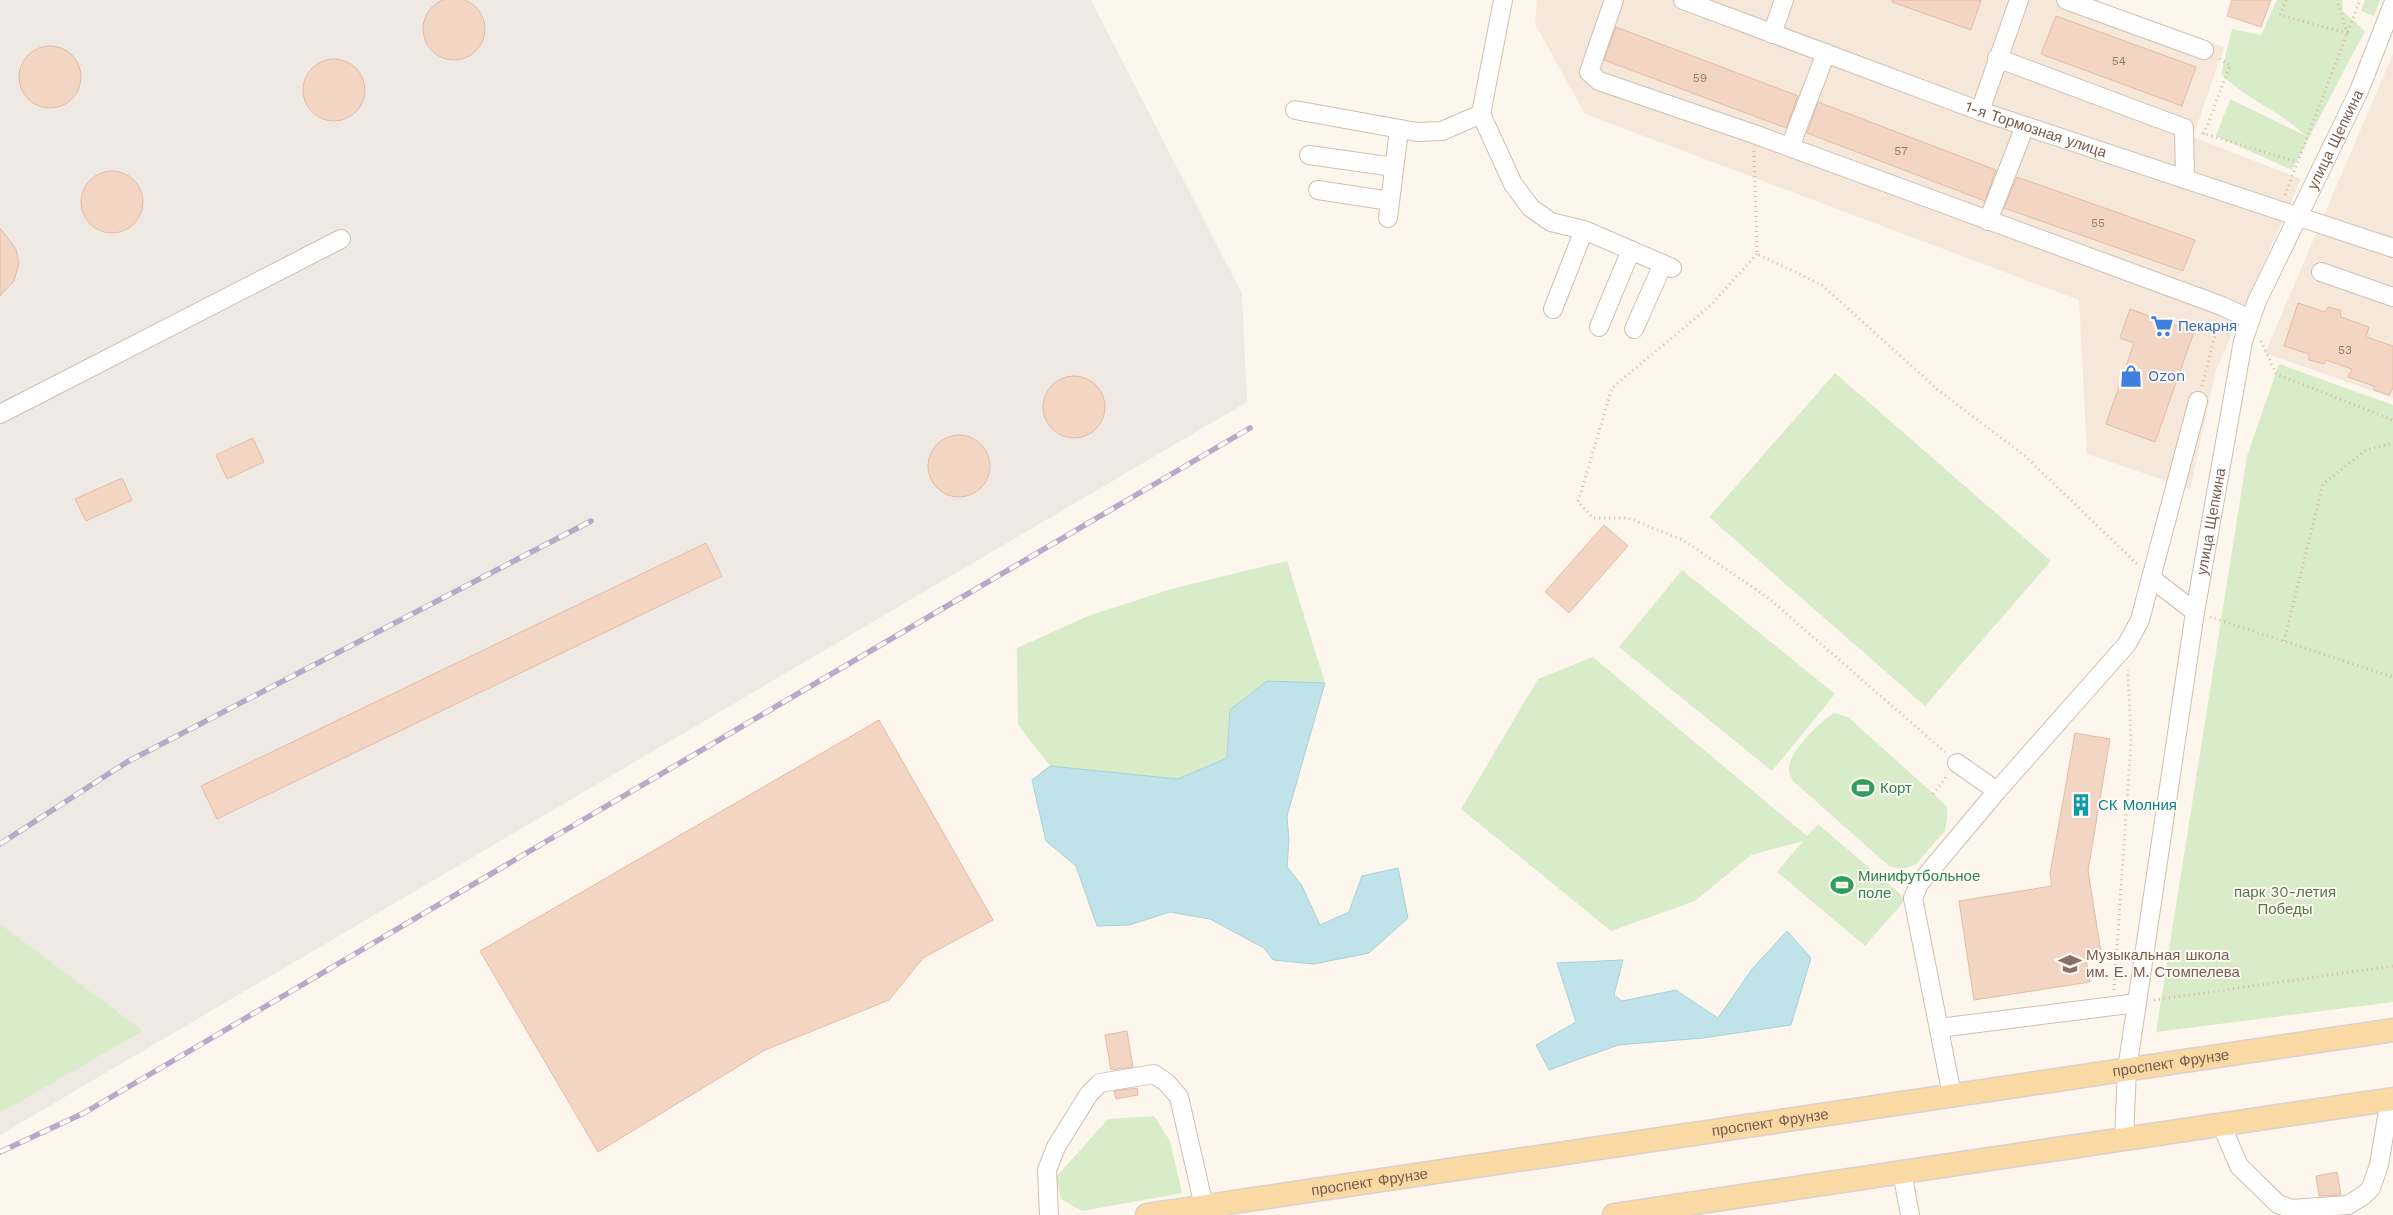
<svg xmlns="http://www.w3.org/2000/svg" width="2393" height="1215" font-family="'Work Sans',sans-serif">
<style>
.residential{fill:#f5e8da}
.industrial{fill:#efe9e4}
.green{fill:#d8ecc9}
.water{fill:#bfe3e8;stroke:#a5d3da}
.building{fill:#f3d5c3;stroke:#e6bba3}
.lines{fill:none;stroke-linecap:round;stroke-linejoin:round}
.minor-casing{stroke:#d1beb0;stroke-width:20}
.major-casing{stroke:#dad1cd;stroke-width:25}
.path{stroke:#d9b8a5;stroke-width:3;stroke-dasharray:1 4;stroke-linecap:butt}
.minor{stroke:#fff;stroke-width:18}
.major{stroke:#fbd9a5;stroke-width:22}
.rail-casing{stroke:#b9a8c9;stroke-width:5.5}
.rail{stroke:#fffaf3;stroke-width:4;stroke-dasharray:11;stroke-linecap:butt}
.labels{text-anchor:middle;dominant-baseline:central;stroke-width:4;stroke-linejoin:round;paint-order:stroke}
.number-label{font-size:12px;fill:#987a6a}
.street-label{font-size:15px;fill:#7a5c4d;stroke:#fffaf3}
.shop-label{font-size:15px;fill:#366cbe;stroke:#fffaf3;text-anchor:start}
.leisure-label{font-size:15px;fill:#27864d;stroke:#fffaf3;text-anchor:start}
.culture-label{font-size:15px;fill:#0d838f;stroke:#fffaf3;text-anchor:start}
.park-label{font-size:15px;fill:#537a41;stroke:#fffaf3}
.education-label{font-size:15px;fill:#785e54;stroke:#fffaf3;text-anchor:start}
</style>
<rect width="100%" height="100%" fill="#fdf6ec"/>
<path class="residential" d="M1537 0H2092L2224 47 2193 137 2301 179 2216 370 2190 489 2087 454 2079 300 1585 114 1535 24Z
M2393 54V398L2265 353Z"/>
<path class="industrial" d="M0 0H1091L1242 294 1247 402 0 1135Z"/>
<path class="green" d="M2277 0H2342L2343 11 2365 31 2292 170 2216 136 2230 99 2306 136C2279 110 2247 100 2221 74L2232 29 2261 35Z
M2365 0H2380L2374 16 2361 11Z
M2279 364 2393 405V1002L2156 1032 2247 456Z
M1835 373 2051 561 1925 706 1709 517Z
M1287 561 1325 683 1267 681 1230 710 1227 758 1178 779 1050 766 1018 725 1017 648 1088 616 1171 589Z
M1682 570 1835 694 1772 771 1619 647Z
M1593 657 1807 836 1818 824 1906 899 1865 946 1777 872 1803 841 1751 855 1695 901 1611 931 1461 809 1538 679Z
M1834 713 1848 717 1947 806V819L1945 831 1915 865 1902 869 1889 866 1793 781C1792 778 1789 774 1789 770 1787 753 1821 721 1834 713Z
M0 924 143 1031 0 1113Z
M1154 1116 1170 1141 1182 1193 1082 1211 1061 1199 1056 1177 1108 1119Z"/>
<path class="water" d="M1267 681 1325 683 1287 816 1289 840 1287 867 1301 884 1320 925 1349 912 1362 876 1398 868 1408 918 1369 953 1314 964 1273 960 1264 948 1210 919 1170 912 1129 925 1097 926 1076 866 1046 841 1032 780 1050 766 1178 779 1227 758 1230 710Z
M1787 931 1811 958 1791 1025 1703 1038 1618 1045 1549 1070 1536 1045 1576 1022 1557 963 1623 960 1614 995 1622 1001 1676 990 1718 1018 1752 969Z"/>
<path class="building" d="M423 29a31 31 0 1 1 62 0a31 31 0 1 1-62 0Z
M1893 0H1981L1971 30 1892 2Z
M2232 0H2271L2261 27 2227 16Z
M2056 16 2196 67 2182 106 2041 54Z
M1616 27 1798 96 1786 128 1604 60Z
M19 77a31 31 0 1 1 62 0a31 31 0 1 1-62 0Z
M303 90a31 31 0 1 1 62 0a31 31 0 1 1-62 0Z
M1818 102 1996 170 1985 201 1807 133Z
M81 202a31 31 0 1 1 62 0a31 31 0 1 1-62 0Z
M2017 177 2195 240 2183 271 2004 208Z
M0 228 16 249 19 263 14 281 0 296Z
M2298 303 2325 312 2328 307 2340 310 2341 317 2369 327 2366 337 2393 346V388L2389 395 2374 390V386L2348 377 2352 369 2326 360 2324 364 2309 360V354L2284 346Z
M2130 309 2194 332 2155 442 2106 424 2134 343 2120 338Z
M1043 407a31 31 0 1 1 62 0a31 31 0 1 1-62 0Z
M928 466a31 31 0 1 1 62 0a31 31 0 1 1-62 0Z
M253 438 264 462 227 479 216 455Z
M122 478 132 500 86 521 75 499Z
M1604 525 1628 546 1569 613 1545 592Z
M706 543 722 576 217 819 201 786Z
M879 720 993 920 923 958 889 1000 765 1050 598 1152 480 951Z
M2075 733 2110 739 2088 871 2101 952 2085 954 2090 982 1974 1000 1959 901 2052 886 2050 874Z
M1127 1031 1133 1067 1111 1070 1105 1035Z
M1137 1088 1138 1095 1116 1099 1114 1091Z
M2337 1172 2341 1195 2319 1196 2316 1176Z"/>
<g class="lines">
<defs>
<g id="minor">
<path d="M1614 0 1589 72 1599 81 1754 134 2222 306 2250 319"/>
<path id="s1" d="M1683 0 1980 111 2393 248"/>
<path d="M2066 0 2204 50"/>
<path d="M1772 34 1784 0"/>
<path d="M1997 58 2184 128 2185 179"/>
<path d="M1295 110 1417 132 1442 131 1481 114 1503 0"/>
<path d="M1980 111 2019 0"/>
<path d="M1481 114 1513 184 1531 208 1551 222 1584 230 1672 268"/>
<path d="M1790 147 1826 53"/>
<path d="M1309 155 1394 167"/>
<path d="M1318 190 1390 201"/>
<path d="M1388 218 1399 130"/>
<path d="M1988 221 2025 126"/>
<path d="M2321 272 2393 297"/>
<path d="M1553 309 1584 230"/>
<path d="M1599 327 1631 250"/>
<path d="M1634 329 1663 264"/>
<path d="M0 414 341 239"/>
<path d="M2195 612 2151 578 2198 401"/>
<path d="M1957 763 1997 791"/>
<path d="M1939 1028 2137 1003"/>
<path d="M1952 1095 1913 898 1919 884 1997 791 2127 644 2140 620 2151 578"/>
<path d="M2221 1124 2239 1166 2278 1204 2292 1209 2348 1205 2364 1195 2371 1188 2379 1165 2390 1099"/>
<path id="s2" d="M2124 1139 2127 1069 2137 1003 2195 612 2243 341 2257 301 2359 91 2393 4"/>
<path d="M1902 1172 1910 1215"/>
<path d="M1049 1215 1047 1170 1056 1147 1089 1094 1100 1083 1154 1074 1167 1083 1179 1097 1206 1215"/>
</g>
<g id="major">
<path id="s3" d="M1147 1215 2393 1030"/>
<path d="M1614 1215 2393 1099"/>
</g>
</defs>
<use href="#minor" class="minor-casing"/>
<use href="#major" class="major-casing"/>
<path class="path" d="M2286 0 2280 15 2347 33 2337 0
M2202 133 2297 162
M2204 134 2230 65 2218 58
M1754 151 1757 254 1822 285 1937 389 2025 456 2137 564
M2285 195 2360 0
M1757 254 1711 305 1612 388 1578 502 1593 518H1628L1683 540 1767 597 1945 752
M2261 341 2276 374 2393 420
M2202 386 2218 324
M2210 617 2393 677
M2284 641 2323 484 2366 450 2393 443
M1933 794 1946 777
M2114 990 2131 742 2128 670
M2154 1000 2393 966"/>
<use href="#minor" class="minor"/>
<use href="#major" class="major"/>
<defs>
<path id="rail" d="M0 844 127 762 591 521
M0 1152 84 1113 1250 428"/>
</defs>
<use href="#rail" class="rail-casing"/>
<use href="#rail" class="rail"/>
</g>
<defs>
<symbol id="supermarket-bare" viewBox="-9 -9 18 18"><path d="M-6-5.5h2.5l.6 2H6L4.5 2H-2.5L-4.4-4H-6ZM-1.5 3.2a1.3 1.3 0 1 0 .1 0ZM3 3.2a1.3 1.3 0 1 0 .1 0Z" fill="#3f7fe0" stroke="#fffaf3" stroke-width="2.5" paint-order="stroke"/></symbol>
<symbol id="shop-bare" viewBox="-9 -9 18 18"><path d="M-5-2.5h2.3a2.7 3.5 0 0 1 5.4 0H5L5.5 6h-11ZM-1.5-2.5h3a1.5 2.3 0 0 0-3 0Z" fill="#3f7fe0" stroke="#fffaf3" stroke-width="2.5" paint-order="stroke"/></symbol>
<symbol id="stadium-bare" viewBox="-9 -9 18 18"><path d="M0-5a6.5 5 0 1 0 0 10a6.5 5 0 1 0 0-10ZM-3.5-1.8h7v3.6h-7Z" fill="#2e9e5b" stroke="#fffaf3" stroke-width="2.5" paint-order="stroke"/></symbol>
<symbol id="building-bare" viewBox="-9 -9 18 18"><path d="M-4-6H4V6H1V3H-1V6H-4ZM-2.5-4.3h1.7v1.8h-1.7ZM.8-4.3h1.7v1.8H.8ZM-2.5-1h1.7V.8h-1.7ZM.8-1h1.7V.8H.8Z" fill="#0f9aa8" stroke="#fffaf3" stroke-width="2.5" paint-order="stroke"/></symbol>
<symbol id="school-bare" viewBox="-9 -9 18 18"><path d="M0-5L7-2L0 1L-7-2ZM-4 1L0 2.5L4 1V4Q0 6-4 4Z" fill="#8d6e63" stroke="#fffaf3" stroke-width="2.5" paint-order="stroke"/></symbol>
</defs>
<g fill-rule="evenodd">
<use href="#supermarket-bare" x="2146" y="310" width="32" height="32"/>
<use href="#shop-bare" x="2115" y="360" width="32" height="32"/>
<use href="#stadium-bare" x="1847" y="772" width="32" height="32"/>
<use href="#building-bare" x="2065" y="789" width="32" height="32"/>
<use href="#stadium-bare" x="1826" y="869" width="32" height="32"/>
<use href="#school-bare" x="2054" y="948" width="32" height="32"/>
</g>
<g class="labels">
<g class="number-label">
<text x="2119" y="61">54</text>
<text x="1700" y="78">59</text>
<text x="1901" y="151">57</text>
<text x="2098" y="223">55</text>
<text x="2345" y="350">53</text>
</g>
<g class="street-label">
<text stroke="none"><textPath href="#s1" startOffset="376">1-я Тормозная улица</textPath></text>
<text stroke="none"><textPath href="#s2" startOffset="1029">улица Щепкина</textPath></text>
<text stroke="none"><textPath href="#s2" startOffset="624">улица Щепкина</textPath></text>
<text stroke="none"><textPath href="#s3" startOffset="1035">проспект Фрунзе</textPath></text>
<text stroke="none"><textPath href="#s3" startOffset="630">проспект Фрунзе</textPath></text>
<text stroke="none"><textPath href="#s3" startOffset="225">проспект Фрунзе</textPath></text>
</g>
<g class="shop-label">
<text x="2178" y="326">Пекарня</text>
<text x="2148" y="376">Ozon</text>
</g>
<g class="leisure-label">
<text x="1880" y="788">Корт</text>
<text x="1858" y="876">Минифутбольное<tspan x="1858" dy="17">поле</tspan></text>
</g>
<g class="culture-label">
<text x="2098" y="805">СК Молния</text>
</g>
<g class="park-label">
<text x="2285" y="892">парк 30-летия<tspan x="2285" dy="17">Победы</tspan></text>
</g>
<g class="education-label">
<text x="2086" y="955">Музыкальная школа<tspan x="2086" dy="17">им. Е. М. Стомпелева</tspan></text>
</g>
</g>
</svg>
